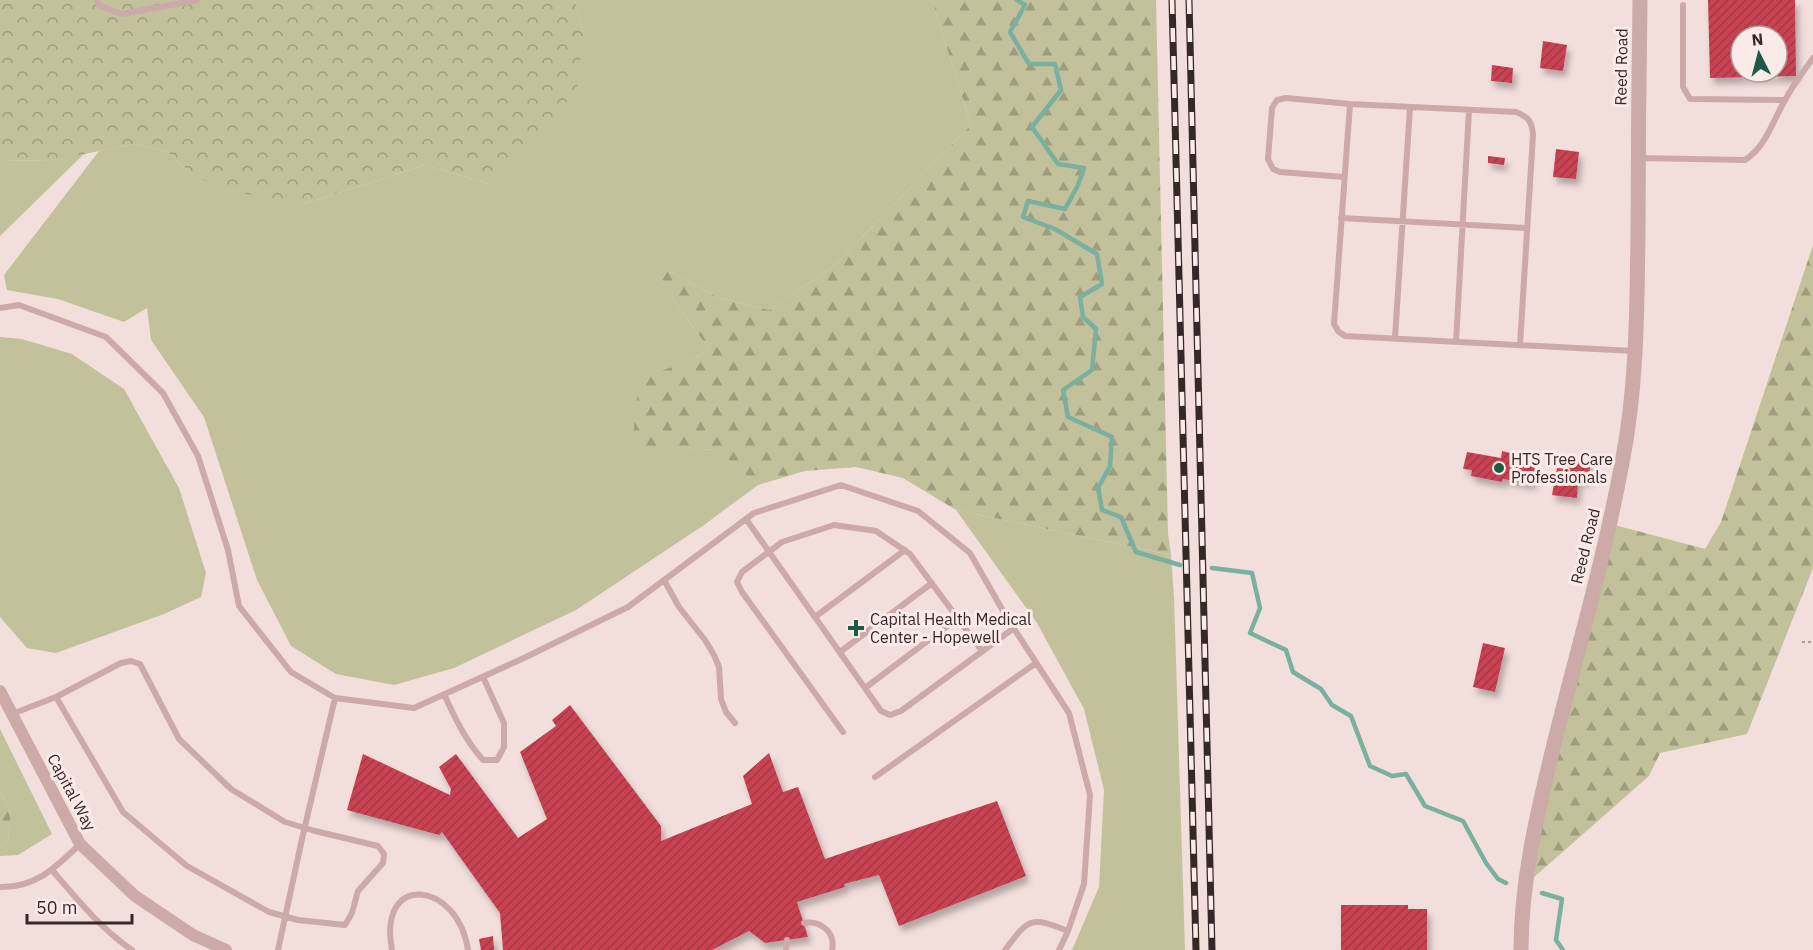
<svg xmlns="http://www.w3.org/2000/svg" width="1813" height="950" font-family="'IBM Plex Sans',sans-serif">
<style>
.green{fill:#c2c19b}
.forest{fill:url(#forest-firs)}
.park{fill:url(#park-crowns)}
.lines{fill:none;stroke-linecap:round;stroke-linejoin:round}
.stream{stroke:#79b09f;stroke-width:4.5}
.building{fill:url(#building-hatch);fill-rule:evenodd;filter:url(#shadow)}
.path{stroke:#b79391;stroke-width:2;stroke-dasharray:3 3;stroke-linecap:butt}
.service{stroke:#cbaaa7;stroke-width:6}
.minor{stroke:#cbaaa7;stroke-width:12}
.tertiary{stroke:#cbaaa7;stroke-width:15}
.rail-casing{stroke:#372828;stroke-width:7}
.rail{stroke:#faebe8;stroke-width:4.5;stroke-dasharray:14;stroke-linecap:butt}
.poi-dot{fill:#1c5a47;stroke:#faebe8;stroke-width:2}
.labels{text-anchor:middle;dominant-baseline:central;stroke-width:6;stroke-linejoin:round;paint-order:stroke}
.street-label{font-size:16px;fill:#372828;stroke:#faebe8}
.poi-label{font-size:16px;fill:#372828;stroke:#faebe8;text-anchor:start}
</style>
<defs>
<pattern id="forest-firs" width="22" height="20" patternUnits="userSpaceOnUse" patternTransform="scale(1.5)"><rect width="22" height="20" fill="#c2c19b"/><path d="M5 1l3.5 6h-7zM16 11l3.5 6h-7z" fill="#9e9d7e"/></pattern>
<pattern id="park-crowns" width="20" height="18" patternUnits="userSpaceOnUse" patternTransform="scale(1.5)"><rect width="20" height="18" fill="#c2c19b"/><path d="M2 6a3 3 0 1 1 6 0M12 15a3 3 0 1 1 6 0" fill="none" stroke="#9e9d7e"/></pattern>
<pattern id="building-hatch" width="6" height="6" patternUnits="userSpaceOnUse" patternTransform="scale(1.5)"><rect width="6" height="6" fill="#c94353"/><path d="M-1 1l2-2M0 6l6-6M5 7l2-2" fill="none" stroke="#a43845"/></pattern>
<filter id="shadow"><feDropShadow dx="3.5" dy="6" stdDeviation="3" flood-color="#0004"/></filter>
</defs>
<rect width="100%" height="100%" fill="#f2dfdb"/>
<path class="green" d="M575 0H932L971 125 834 266 769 310 719 298 673 273 655 267 676 304 710 350 688 361 632 445 719 450 758 485 704 525 576 610 454 668 394 685 336 674 291 646 257 580 204 417 151 340 147 308 124 322 58 299 7 290 4 275 99 151 135 144 167 152 192 174 304 204 425 165 489 184 583 33Z
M85 153 0 236V161L54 160Z
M0 337 22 339 72 354 124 389 179 488 206 573 201 597 164 614 56 653 27 648 0 617Z
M956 510 1171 555 1174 597 1185 950H1072L1099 887 1104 790 1084 709 1037 623Z
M0 729 52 834 18 855 0 856V847L8 839 11 813 0 790Z"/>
<path class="forest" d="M932 0H1156L1168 533 1171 555 956 510 903 478 856 467 805 471 758 485 718 450 632 446 639 379 688 361 710 350 676 304 654 266 673 273 719 298 769 310 834 266 971 125Z
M1813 245V568L1747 734 1660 753 1649 776 1524 886 1611 524 1705 549 1721 522Z
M0 790 11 813 8 839 0 847Z"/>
<path class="park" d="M0 0H575L583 33 577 91 489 184 425 165 304 204 223 190 192 174 167 152 135 144 54 160 0 161Z"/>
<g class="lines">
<path class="stream" d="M1017 0 1025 5 1010 32 1029 64H1055L1061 90 1032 127 1058 164 1084 168 1078 185 1065 209 1028 201 1023 217 1055 229 1097 254 1102 284 1080 297 1083 317 1096 329 1092 370 1063 390 1068 417 1112 437 1110 466 1098 488 1102 510 1121 517 1136 552 1180 565
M1212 568 1252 573 1260 608 1250 633 1286 650 1293 672 1321 689 1332 705 1351 716 1370 766 1392 776 1406 774 1425 806 1463 821 1486 863 1498 879 1506 883
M1542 893 1562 899 1556 940 1563 950"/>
</g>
<path class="building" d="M1708 0H1795L1796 76 1710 78ZM1741 36H1777V72H1741Z
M1543 41 1567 45 1563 71 1540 68Z
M1492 65 1513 68 1512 83 1491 81Z
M1556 149 1579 152 1576 179 1553 177Z
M1488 156 1505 158 1504 165 1488 163Z
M1502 451 1518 455 1517 461 1531 464 1530 466 1535 467 1533 484 1503 479 1502 482 1471 476 1472 470 1463 469 1467 452 1501 458Z
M1569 460 1591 462 1588 480H1578L1577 498 1552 495 1557 468 1567 469Z
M1483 643 1505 648 1495 692 1473 687Z
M570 705 661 826V841L752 804 743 776 769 753 783 792 798 787 825 859 997 801 1026 876 899 926 879 875 844 884 845 887 797 902 808 937 765 943 749 931 712 950H503L500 913 442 832 439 835 347 810 363 754 450 795 451 789 439 767 456 754 518 838 547 819 520 752 556 726 552 720Z
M1341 905H1408V909H1427V950H1341Z
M493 936 494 950H481L479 939Z"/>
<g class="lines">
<path class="path" d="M1802 642H1813"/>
<path class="service" d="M97 0 100 6 122 14 198 0
M1683 5V87L1690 99 1785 100
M1350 104 1334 324 1338 331 1345 336 1634 351
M1639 158 1745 160C1766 146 1772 123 1784 102 1792 86 1803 72 1813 58
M1344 177 1280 172 1273 169 1268 159 1272 108 1277 100 1286 98 1350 104 1516 112C1529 117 1532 122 1533 135L1520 345
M1341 218 1527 228
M0 308 19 305 106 337 163 393 198 456 228 550 239 606 291 672 335 698 414 708 524 658 628 607 754 513 841 485 918 511 970 553 1007 618 1069 713 1090 795 1084 884 1068 931 1059 950
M1395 338 1410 107
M1456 342 1469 110
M746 519 881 711 890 715 901 711 1014 628
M664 580 679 607 705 640 714 655 719 667 721 699 726 712 735 723
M815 617 905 550
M840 652 932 583
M865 688 958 618
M444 694C455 718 465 740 483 760H497L504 747V723L483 677
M12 714 56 697 121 663 131 661 140 664 179 739 231 789 285 822 315 831 378 846 384 854 383 863 358 891 352 913 345 925 298 920 269 912 187 866 123 812 56 697
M843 732 742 592 737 582 742 572 782 542 834 525 876 531 910 554 982 651
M875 777 1036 663
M52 870C77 899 101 929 132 950
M0 887C36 888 56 867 80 844
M804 923C820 920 836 932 832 950
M278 950 302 839 335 698
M392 950C377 871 458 881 468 950
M786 950 787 940
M1005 950C1029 918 1030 916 1068 931"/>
<path class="minor" d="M0 691 80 844 135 896 193 935 226 950"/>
<path class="tertiary" d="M1521 950C1521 877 1539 806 1556 736 1579 645 1605 555 1622 463 1637 387 1637 310 1638 232 1638 155 1639 77 1640 0"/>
<defs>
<path id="rail" d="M1172 0 1196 950
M1189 0 1212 950"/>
</defs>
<use href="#rail" class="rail-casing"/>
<use href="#rail" class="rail"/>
</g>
<g class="poi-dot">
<circle cx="1499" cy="468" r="6"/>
<path d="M853 619h6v6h6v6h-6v6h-6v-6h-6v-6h6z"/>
</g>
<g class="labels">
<g class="street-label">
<text transform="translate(1621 67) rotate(-89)">Reed Road</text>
<text transform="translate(1585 546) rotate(-76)">Reed Road</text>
<text transform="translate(72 792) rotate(62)">Capital Way</text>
</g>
<g class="poi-label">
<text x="1511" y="459">HTS Tree Care<tspan x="1511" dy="18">Professionals</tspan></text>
<text x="870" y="619">Capital Health Medical<tspan x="870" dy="18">Center - Hopewell</tspan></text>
</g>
</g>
<g transform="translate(1759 54) rotate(354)"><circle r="28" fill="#faebe8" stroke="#ac9d9b" stroke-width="1.5"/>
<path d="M0-4.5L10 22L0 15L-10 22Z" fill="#1c5a47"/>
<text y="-9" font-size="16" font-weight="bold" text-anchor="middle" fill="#372828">N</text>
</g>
<path d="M27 914v9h105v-9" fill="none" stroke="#372828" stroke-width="3"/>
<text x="36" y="914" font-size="18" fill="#372828" stroke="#faebe8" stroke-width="4.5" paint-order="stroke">50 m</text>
</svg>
